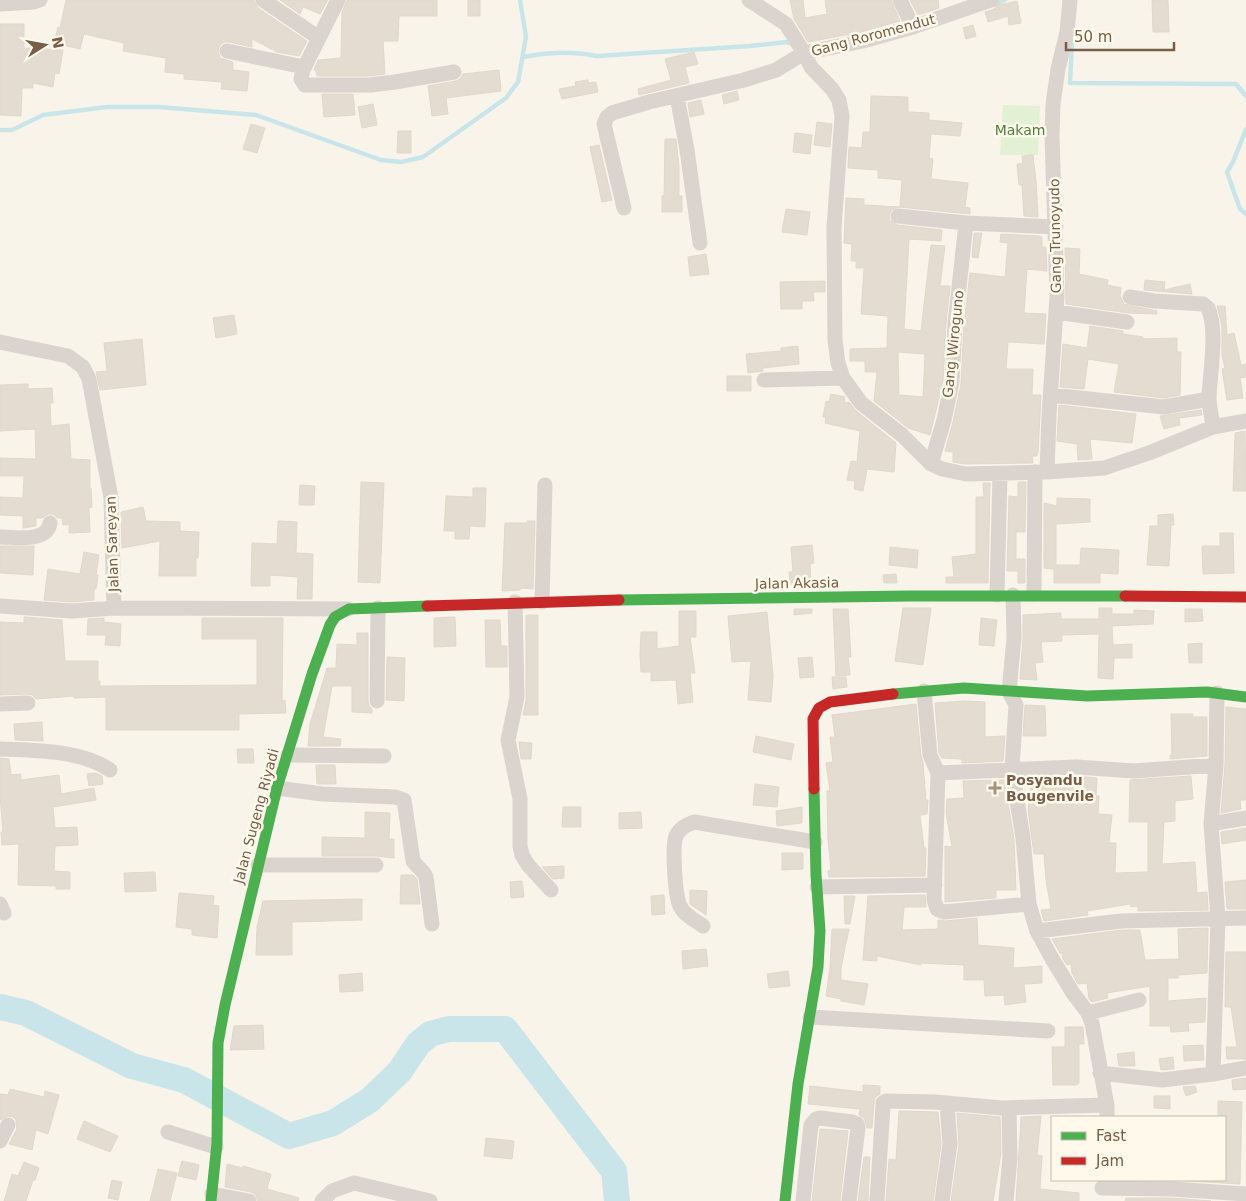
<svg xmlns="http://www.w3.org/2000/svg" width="1246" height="1201" font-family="'DejaVu Sans',sans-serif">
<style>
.green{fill:#e2f0d3}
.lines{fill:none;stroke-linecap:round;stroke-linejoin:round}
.stream{stroke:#cae5e9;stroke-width:4.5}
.river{stroke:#cae5e9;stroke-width:26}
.building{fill:#e5dcd1;stroke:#e1d7cc;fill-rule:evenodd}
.street{stroke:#dbd3cd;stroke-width:15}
.fast{stroke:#4caf50;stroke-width:11}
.jam{stroke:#c62828;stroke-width:11}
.poi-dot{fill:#a59281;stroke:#fff9ec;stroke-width:2}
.labels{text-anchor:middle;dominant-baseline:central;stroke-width:5;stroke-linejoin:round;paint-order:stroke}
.street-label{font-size:14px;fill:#785d48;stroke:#fff9ec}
.park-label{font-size:14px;fill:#4d7f3f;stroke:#fff9ec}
.poi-label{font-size:14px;font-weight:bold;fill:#785d48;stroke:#fff9ec;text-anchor:start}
</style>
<rect width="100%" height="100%" fill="#f8f4ea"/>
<path class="green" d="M1003 105 1040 106 1038 155H1000Z"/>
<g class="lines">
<path class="stream" d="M993 5 1005 0
M1072 42 1070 83 1236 84 1246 96
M523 57C550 52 570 51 597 56L750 46 787 42 793 44
M1246 129 1233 162 1227 172 1240 209 1246 214
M0 130H12L43 115 107 107H159L256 115 381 160 401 162 423 157 506 98 518 82 526 37 520 0"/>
<path class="river" d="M0 1007 26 1013 132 1066 184 1080 289 1136 333 1123 370 1100 400 1071 418 1044 430 1034 449 1029H505L614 1171 617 1201"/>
</g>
<path class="building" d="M66 0H254L258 8 307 41 299 56 277 52 252 39V47L229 42H224L220 45 218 50 220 58 233 62V70L249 72 247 91 221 89 222 82 184 79V74L165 72 166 58 123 51 124 43 84 34 80 49 54 43 58 27 60 28Z
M280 0H328L320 14 303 7 300 14Z
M347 0H437V16H399L398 41H383L385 74 369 76H317L316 71 314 70 318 60 341 58 342 12Z
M468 0H480V16H468Z
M790 0H803L805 18 827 14 825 0H891L900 21 861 32 808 42 794 19Z
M910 0H938L939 8 918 15Z
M1152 0H1168L1169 32H1153Z
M1017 1 1021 23 1009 25 1008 16 988 22 985 12 994 9 1000 2V5Z
M0 24H24V48L63 50 59 74 55 73 53 87 33 83V88H22L21 116 0 115Z
M973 25 976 36 966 39 963 28Z
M694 52 698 64 685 67 689 83 639 95 638 89 671 80 665 59Z
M499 70 501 91 446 98 448 114 432 116 428 86 456 81 460 79 463 74Z
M588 80V83L596 82 598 92 562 99 559 89 576 86 575 82Z
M737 91 739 100 724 104 722 95Z
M322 94H353L355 115 324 117Z
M871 96 908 97V112L929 113V120L962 123 960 136 931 134 929 158 933 159 931 179 968 183 965 207 970 208V214L899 207 891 210 889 216 890 220 897 225 942 230 941 241 909 239 904 329 921 331 931 245 945 246 940 286H950L946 323 943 381 930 435 908 428 874 401 877 372H865V361H850V349L887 348 888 316 861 314 864 268H856V261H851L852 244 844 243 846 198 864 199V205L900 207 902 180 878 178V170L848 168 849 147 862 148 863 132H870ZM898 352 925 354 923 397 899 395Z
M701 100 704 114 690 117 688 103Z
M373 104 377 125 362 128 358 107Z
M817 122 832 124 830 147 814 145Z
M251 124 265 128 257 153 243 149Z
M398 131H411V153H397Z
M795 133 812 135 810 154 793 152Z
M665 139H676L679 167V196H682V212H662V196H664Z
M599 145 612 200 602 202 590 147Z
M1033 155 1036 181 1038 217 1024 216 1022 185H1019L1017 164 1023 163 1022 156Z
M786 209 810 212 807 235 782 232Z
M974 233H982L978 258 972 257Z
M1001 234 1039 236 1042 237V247H1046L1047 271 1027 269 1024 313 1046 314 1044 344 1008 342 1006 369H1033L1032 395H1041L1038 453 1037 456H1032L1033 463 965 464 953 462V452L945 451 953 422 961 384 964 325 970 273 1005 277 1008 243 1000 242Z
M1065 248 1080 249 1079 274 1108 280 1107 285 1121 288 1120 296 1124 304 1157 311V314L1129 313 1066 304Z
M706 254 709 274 690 276 688 257Z
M1145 280 1165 282 1164 290 1190 284 1192 294 1144 290Z
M825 281V292H813L814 301H802V309H781L780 282Z
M1217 306H1225L1227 335 1234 333 1241 365 1246 364V377L1240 378 1243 398 1227 400 1222 369 1225 368 1222 355V326Z
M234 315 237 334 216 338 213 318Z
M1090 326 1123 331V334L1143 337V339L1177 338V352H1181L1180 395 1164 398 1114 392 1119 364 1088 359 1084 389 1060 387 1063 344 1087 348Z
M142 339 146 385 100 390 96 372 107 371 104 343Z
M798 346 799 364 763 368V371L748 373 746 354 781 351V348Z
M727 376H751V391H727Z
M28 384V389L52 388 53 403H50L51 426 69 424 71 459 90 460V488H91L92 507 89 508 90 532 69 533V524L63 525 62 518H58L53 514H48L42 518H36V526L23 528V516L0 515V497L23 498 24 476H0V458L36 459 35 429 0 431V385Z
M831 394 845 397 844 402 850 403 855 410 896 443 894 472 867 469 863 491 854 489 855 481 847 480 851 461 857 462 860 431 825 423 826 417H823L826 401 829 402Z
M1059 405 1136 414 1132 443 1090 439 1092 459 1078 460 1077 444 1057 441Z
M1201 410 1202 415 1179 418 1180 425 1164 429 1160 416Z
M1245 431 1246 491H1233L1235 433Z
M361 482 384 483 380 583 358 582Z
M1018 482H1026L1025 532H1016V559H1025V583H1018V571H1007L1009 496 1018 497Z
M983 483H990L988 583H946V577H954L952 557 976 554V497H984Z
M300 485 315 486 314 505H299Z
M473 488H486L485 527 470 526 469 539H455V531H444L446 496 473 497Z
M1057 498 1090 499V522L1056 524V565H1080L1081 548 1119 550 1118 574 1100 573V583H1054V569L1044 568V503L1057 506Z
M143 507 146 521 180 522V531L199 532 198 558H196V576H159L160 541 122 548 121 512Z
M1173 514 1174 525H1171L1169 566 1147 565 1150 526H1158V515Z
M278 521 297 522 296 553 313 554 312 599H297L298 577 270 575V586H251L252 543 277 544Z
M527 521H535L533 589 521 588 520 590 502 591 505 523H527Z
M1220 533H1233L1234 573 1203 574 1202 546H1220Z
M812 545 814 563 810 564 811 584H790L789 572H793L791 547Z
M0 546H34L33 575 0 573Z
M890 547 918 550 917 568 889 565Z
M84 552 99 555 96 575H98L96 589H94V600L72 602 44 600 48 569 80 574Z
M896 574 897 583H884L883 575Z
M903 608H931L923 665 895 661Z
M1099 608H1112V614H1134V610L1154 611 1153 624 1112 626 1113 645 1132 644V658H1114L1113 679 1098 678 1099 634 1062 635V641L1041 642 1043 662 1035 663 1037 680 1020 679 1023 639V615L1061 613V619H1099Z
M794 609H812V613L794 615Z
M833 609H848L851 657H848L850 675 836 676Z
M1185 609H1202L1203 621 1185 622Z
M679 611H696V637H690L695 673H690L693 702 678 704 676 680 651 681V672H641L640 654 641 632H657V649L679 646Z
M767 612 773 676 771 702 748 700 751 661 732 662 728 616Z
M526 615H538V715H523L526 700Z
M24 617 62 620 65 661H98V681H100V686L257 685V639H202V618H283L282 701 285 700 286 713 239 714V730H106V697L74 698V696L36 699 33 695 28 694 0 695V622L24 623Z
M455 617 456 646 434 647V618Z
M104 618V622L121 624 120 646 105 645 106 635H87L88 619Z
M981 618 997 620 994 646 979 645Z
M485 620H500L501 646H507V667H486Z
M357 633H368V701L369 706 372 709V713L352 712V686H332L323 737 341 739 340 746H308L310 724 324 678 327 668H336L337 644 357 645Z
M1202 643V663H1189L1188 644Z
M387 657 405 658 404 701 386 700Z
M812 657 814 677 800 678 798 658Z
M832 677H846L847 687 833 689Z
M964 701 985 702V737L1005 736 1003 761 962 763V759L942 758 939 753 935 703Z
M916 704 921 756 923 763 926 800H928L927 814 920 815 924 848H926L925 876 829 877 828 871 831 870 828 840 827 791H830L826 763 833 762 830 737H835L832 715Z
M1025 705 1045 706 1046 736H1023Z
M1226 707 1246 709V800H1240L1241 809 1221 813 1225 765Z
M1171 714H1193V717H1207V756L1170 759V755H1172Z
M42 722 43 741 15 740 14 724Z
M756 736 794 744 791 760 753 752Z
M519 742 532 743 531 759H521Z
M237 749H253L254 763H238Z
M0 758 9 759 11 775 21 774V780L59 775 61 794 94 788 96 800 53 807 55 828 77 827 78 845 55 846 54 871 70 872V889H56V886L18 885 19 844 2 845 1 832H3L0 796Z
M316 765H335L336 784H317Z
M95 773 102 776 103 784 89 786 87 774Z
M1075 776 1097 778 1096 796H1099L1098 814 1112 815 1109 843H1116L1115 873 1148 872V822H1129L1130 780 1191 776 1193 799 1175 801V821L1164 822 1162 864 1195 862 1197 893 1207 892 1208 910 1138 911V906L1131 907 1130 904 1087 911 1088 915 1044 921 1041 910 1051 909 1046 880 1044 854H1034L1028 810 1032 778 1065 777 1075 778Z
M1004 780 1014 839 1016 890H996V898L945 902V846L952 847 946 813 947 799 964 798 963 781Z
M755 784 779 787 777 807 753 805Z
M563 807H581V827H562Z
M802 807V823L777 826 776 811Z
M365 812 390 813 389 839H394V858L376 856H322V837L365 838Z
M641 812 642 828 619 829V813Z
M1246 828V840L1222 844 1221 832Z
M782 853H803V869L782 870Z
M564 866V878L553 879 542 867Z
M155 872 156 891 125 892 124 873Z
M401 875H413L417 879 420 904H400Z
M1246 880V909H1227L1225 882Z
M522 881 524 897 511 898 510 882Z
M690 890 707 891 706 915 690 904Z
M179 893 214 896 213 905 219 906 217 938 192 935V929L176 927Z
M664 895 665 914 652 915 651 896Z
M925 895 926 907H904L902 930 938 929V920L945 921 977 918 978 945 1014 948 1013 968 1042 966V983L1024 984 1026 1002 1005 1005 1004 995 985 996 984 980H964V965L921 963V965L877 956V961L863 960 868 896Z
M844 896H855L850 924H845Z
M362 899V920L292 922V955H256L257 927 263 901Z
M1208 928 1207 973 1178 975V978H1168V1001L1206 998 1205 1022 1188 1023 1189 1031 1171 1032 1170 1026H1150V986L1107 993 1108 998 1092 1002 1089 999 1087 983 1078 984 1072 973 1071 964 1067 965 1063 959 1062 953H1060L1052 939 1122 930H1140L1145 960 1179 959 1178 929Z
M832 929H849L841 968V980L868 984 864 1005 841 1001V999L826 996 830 968Z
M706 949 708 966 683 969 682 951Z
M1226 952H1246V1059H1227L1226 1047H1237L1231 1007H1225Z
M788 971 790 986 769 988 767 974Z
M362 973 363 991 340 992 339 975Z
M263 1025 264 1049 230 1050 234 1026Z
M1065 1027H1083L1084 1044H1079V1083L1077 1085H1053L1052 1047H1065Z
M1203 1045 1204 1060 1184 1061 1183 1046Z
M1134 1052 1135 1066H1119L1117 1054Z
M1173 1057 1174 1069 1161 1070 1159 1059Z
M1246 1078V1089L1233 1090 1232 1080Z
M863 1085 880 1086V1094L875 1098 874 1103 872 1128H867L864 1118 859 1115 860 1109 808 1104 810 1086 863 1092Z
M1195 1086 1197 1092 1186 1096 1183 1087Z
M10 1089 44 1097 45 1091 59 1095 48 1134 36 1130 32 1150 9 1144 17 1129 16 1120 13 1117 8 1116 0 1120V1094L8 1095Z
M1154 1096H1170V1109L1154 1108Z
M1218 1101 1242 1102 1240 1184 1174 1180H1225V1117H1218Z
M899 1111 938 1112 941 1144 933 1201H886L889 1159 896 1160Z
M957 1113 1000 1117 1001 1153 993 1201H951L959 1145Z
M1041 1116 1037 1155 1042 1156 1040 1189 1079 1193V1201H1016L1021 1117Z
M84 1121 118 1136 110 1152 77 1139Z
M820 1129 848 1131 840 1201H812Z
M486 1138 514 1141 512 1159 484 1156Z
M864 1157H870L868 1201H858Z
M182 1161 199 1165 196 1180 178 1176Z
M24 1162 39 1168 35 1180H33L26 1201H4L12 1174 18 1176Z
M227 1164 242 1168 243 1166 271 1174 267 1189 299 1198 298 1201H258L255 1194 251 1192 225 1187Z
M158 1169 177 1173 170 1201H150Z
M112 1180 122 1182 118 1200 108 1198Z
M1126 1198H1172L1211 1201H1125Z"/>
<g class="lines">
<path class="street" d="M263 0 319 38
M338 0 303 70 301 79 305 85H370L395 82 454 72
M749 0 786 24 804 53 811 67 832 89 839 100 842 116 834 228 835 340 838 363 843 378 861 403 902 435 931 464 942 469 966 474 1047 472 1104 468 1149 453 1213 427 1246 421
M900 0 913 27
M0 4 34 2 40 0
M227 51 304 67
M677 96 687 150 700 243
M624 208 604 124 607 117 612 113 649 102 744 80 776 70 804 53 863 41 913 27 991 0
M898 216 966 223 1056 227
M1130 297 1154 301 1203 304 1208 308C1218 329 1210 373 1209 397 1209 407 1212 417 1213 427
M1056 312 1127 322
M0 342 68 356 83 367 89 379 111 498 114 608 348 609
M764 380 843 378
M1051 395 1164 407 1209 399
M931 464 944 420 952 382 955 324 966 223
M1047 472 1049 415 1057 296 1052 136 1053 104 1058 69 1067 32 1070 0
M0 537C15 537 47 543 50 523
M1034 594 1035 472
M997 595 1000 474
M1013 595 1014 638 1009 692 1016 705 1012 769 1023 838 1029 904 1037 931 1051 957 1073 993 1088 1013 1092 1023 1107 1105V1117
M515 602 517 697 508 740 520 799V846L522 855 528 865 551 890
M542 602 545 485
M0 606 72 611 114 608
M924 691 930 755 938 773
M377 701 378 608
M0 704 28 703
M0 749C34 750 81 750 110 770
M288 755 384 756
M277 788 322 794 395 797 404 800 413 861C417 867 423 870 426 877L432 924
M1211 824 1216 765 1217 693
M258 865H376
M817 887 935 885
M0 904 4 913
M1029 904 944 912 937 909 934 900 938 773 1076 767 1134 771 1216 765
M703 926C695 920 684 915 680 906 675 896 672 846 676 836 680 828 686 825 694 822L815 842
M1037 931 1121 921 1246 918
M1088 1013 1139 1000
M810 1017 1048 1031
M1100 1073 1162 1080 1213 1074 1246 1068
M1213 1074 1218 918 1211 824 1246 818
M168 1132 216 1147
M0 1141 8 1125
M1102 1188 1172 1189 1246 1194
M212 1194 249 1201
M322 1201 332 1191 354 1183 430 1201
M803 1201 811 1125 816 1119 820 1118 852 1122 857 1124 858 1128 849 1201
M877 1201 883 1106V1103L886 1101 935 1102 1002 1108 1107 1105
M942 1201 950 1144 947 1104
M1006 1201 1010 1158 1009 1108"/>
<path class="fast" d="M619 600 910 596H1125
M893 694 964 688 1087 696 1207 692 1246 697
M211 1201 217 1143 218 1043 225 1005 277 788 312 674 330 625 335 617 349 609 427 606
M785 1201 798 1084 818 967 820 931 816 875 814 789"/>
<path class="jam" d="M1125 596 1246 597
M427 606 619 600
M814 789 813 719 819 708 830 702 893 694"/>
</g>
<path class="poi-dot" d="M992.5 780.5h5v5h5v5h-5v5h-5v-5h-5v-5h5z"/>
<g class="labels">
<g class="street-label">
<text transform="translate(873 35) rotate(-15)">Gang Roromendut</text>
<text transform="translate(1055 236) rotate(-91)">Gang Trunoyudo</text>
<text transform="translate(953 344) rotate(-84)">Gang Wiroguno</text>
<text transform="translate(112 544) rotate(-92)">Jalan Sareyan</text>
<text transform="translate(797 583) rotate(-1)">Jalan Akasia</text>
<text transform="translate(256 816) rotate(-75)">Jalan Sugeng Riyadi</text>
</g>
<g class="park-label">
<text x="1020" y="130">Makam</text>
</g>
<g class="poi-label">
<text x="1006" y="780">Posyandu<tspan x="1006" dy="16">Bougenvile</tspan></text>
</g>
</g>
<rect x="1051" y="1116" width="175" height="65" fill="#fff9ec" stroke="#c9bbaa"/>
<rect x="1061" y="1132" width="25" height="8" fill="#4caf50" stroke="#c9bbaa"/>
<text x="1096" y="1141" font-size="15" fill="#785d48">Fast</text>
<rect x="1061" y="1157" width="25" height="8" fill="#c62828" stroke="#c9bbaa"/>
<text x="1096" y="1166" font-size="15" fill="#785d48">Jam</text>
<g transform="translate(45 45) rotate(79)" stroke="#fff9ec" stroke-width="4" paint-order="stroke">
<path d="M0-4L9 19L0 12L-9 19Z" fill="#785d48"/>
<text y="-8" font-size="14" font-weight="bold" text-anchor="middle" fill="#785d48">N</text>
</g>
<path d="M1066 42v8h108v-8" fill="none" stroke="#785d48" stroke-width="2.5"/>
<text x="1074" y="42" font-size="15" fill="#785d48" stroke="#fff9ec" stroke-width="4" paint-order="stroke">50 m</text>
</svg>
